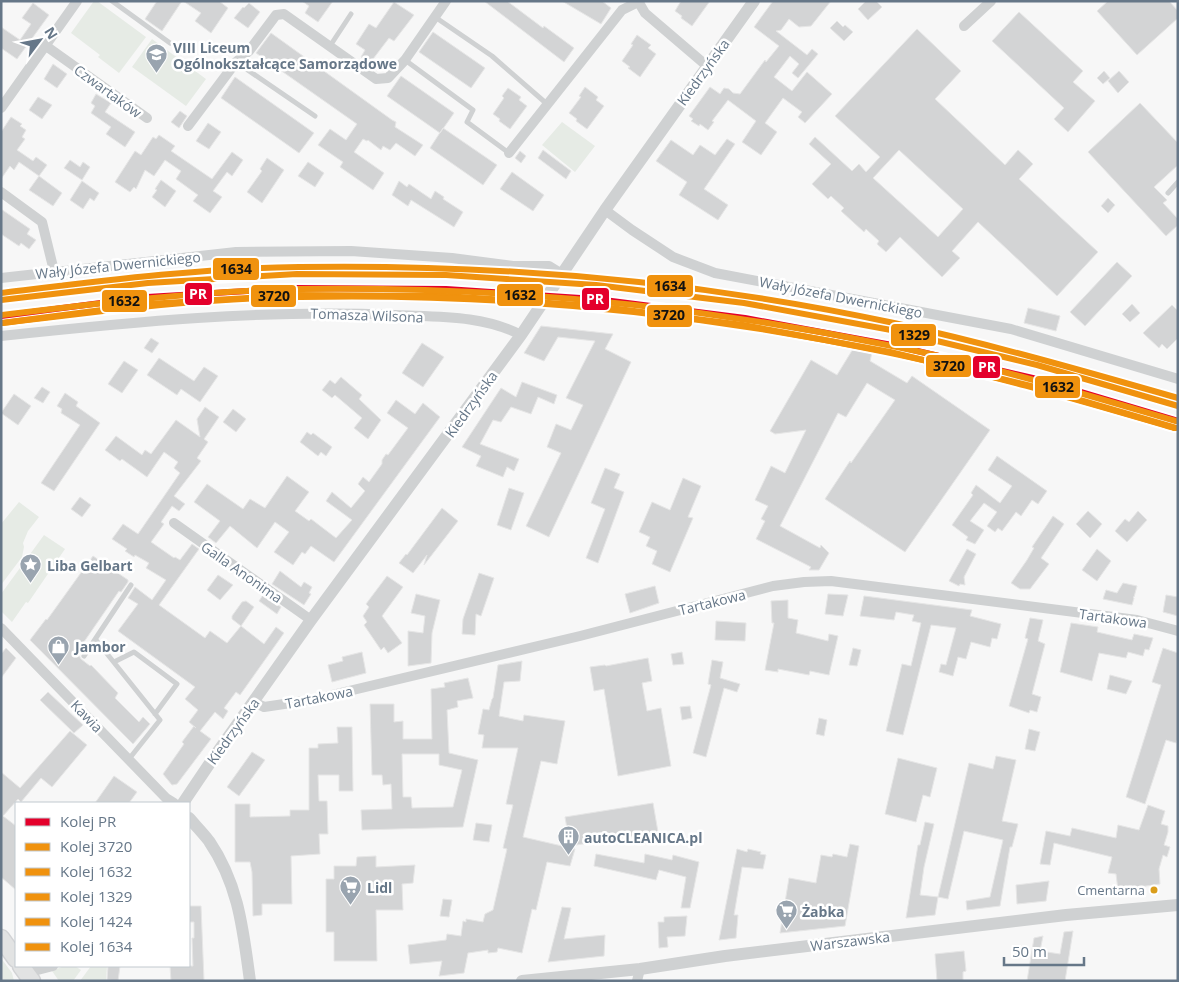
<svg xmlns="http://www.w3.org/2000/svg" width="1179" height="982" font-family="'Open Sans',sans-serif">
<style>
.green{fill:#e6ebe5}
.building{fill:#d3d4d5;stroke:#e6e6e6;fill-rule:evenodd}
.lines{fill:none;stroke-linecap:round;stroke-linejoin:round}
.primary-casing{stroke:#d2d3d5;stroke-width:19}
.service{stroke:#cfd1d2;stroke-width:5}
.minor{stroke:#cfd1d2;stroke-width:10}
.tertiary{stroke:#cfd1d2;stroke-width:12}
.primary{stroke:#e2e3e3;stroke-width:16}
.rail-1-casing{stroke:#fff;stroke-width:10}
.rail-2-casing{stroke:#fff;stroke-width:10}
.rail-3-casing{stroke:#fff;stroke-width:10}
.rail-4-casing{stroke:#fff;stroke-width:10}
.rail-5-casing{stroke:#fff;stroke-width:10}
.rail-6-casing{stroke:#fff;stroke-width:10}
.rail-1{stroke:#e4002b;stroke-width:6}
.rail-2{stroke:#f0920e;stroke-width:6}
.rail-3{stroke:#f0920e;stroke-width:6}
.rail-4{stroke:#f0920e;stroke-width:6}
.rail-5{stroke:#f0920e;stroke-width:6}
.rail-6{stroke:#f0920e;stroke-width:6}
.bus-dot{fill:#da9d1b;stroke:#fff;stroke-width:2}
.labels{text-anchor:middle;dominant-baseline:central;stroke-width:5;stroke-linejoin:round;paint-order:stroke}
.bus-label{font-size:13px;fill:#678;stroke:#fff;text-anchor:end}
.poi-label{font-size:14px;font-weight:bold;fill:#678;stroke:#fff;text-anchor:start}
.street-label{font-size:14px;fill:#678;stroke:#fff}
.line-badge{stroke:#fff;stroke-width:2}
.badge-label{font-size:14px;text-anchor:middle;font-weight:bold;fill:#fff}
.pale-badge-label{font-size:14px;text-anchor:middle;font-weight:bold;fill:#111}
</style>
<rect width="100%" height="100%" fill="#f7f7f7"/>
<path class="green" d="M94 1H97L146 37 119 73 98 57 100 55 71 33Z
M152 39 206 79 186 106 132 67Z
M562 122 595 146 575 172 542 145Z
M19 502 39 517 28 531 23 543 24 547 22 557 1 585V524Z
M44 535 65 549 28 603 26 602 12 622 1 611V594Z
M1 958 12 973 14 981H1Z
M64 966H75L81 970 73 981H59L52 971Z
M91 966H107L106 981H80Z"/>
<path class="building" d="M157 1H182L162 31 145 19Z
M183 1H219L228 8 211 33 195 21 201 13Z
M302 1H333L318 22 305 13 309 6Z
M484 1H507L543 28 544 26 574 48 564 62Z
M562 1H602L611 8 601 24Z
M681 1H710L692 26 681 18 682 16 675 11Z
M773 1H831L811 26 799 27 789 19 781 30 776 31 807 55 812 49 818 54 798 78 792 73 799 64 790 56 774 77 792 91 807 72 832 94 805 123 798 117 802 112 783 98 765 123 777 132 761 155 742 142 756 121 728 100 712 121 714 122 708 130 700 124 699 126 691 121 693 119 689 116 710 87 720 94 724 88 729 89 733 93 740 94 765 60 766 62 779 46 754 27Z
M866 1H876L882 7 868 20 858 9Z
M1108 1H1169L1178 11V18L1137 55 1097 11Z
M394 2 414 15 394 41 389 38 370 63 361 57 365 50 356 44 369 24 376 28Z
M33 3 49 15 17 59 1 48V27L20 40 31 24 22 18Z
M249 3 260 12 248 28 234 18 243 7 244 8Z
M1019 12 1083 71 1073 82 1095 101 1068 132 1054 119 1064 108 992 41Z
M837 21 843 27 845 25 853 32 844 41 830 28Z
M917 29 961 71 935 99 1005 165 1018 150 1030 161 1033 164 1019 179 1098 252 1057 296 978 222 952 251 960 258 942 277 900 237 886 252 877 244 879 241 866 229 864 232 841 211 844 208 831 196 828 199 812 184 831 164 809 144 815 137 852 171 859 164 866 172 880 157 835 116ZM899 150 963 209 938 237 873 178Z
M433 32 485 68 471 88 419 52Z
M271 33 392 120 396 122 395 127 423 145 415 156 396 143 390 150 383 146 381 150 368 140 367 141 363 139 354 152 384 173 373 190 340 167 343 162 318 145 330 129 346 140 357 124 256 53Z
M637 35 651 45 648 48 656 54 640 77 628 68 630 67 622 61 633 45 631 44Z
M53 64 67 74 57 88 44 79Z
M1104 71 1110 78 1103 84 1097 78Z
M1119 71 1129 82 1118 93 1108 81Z
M401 76 454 113 440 133 387 96Z
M235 77 314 133 299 153 221 98Z
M585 87 598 97 596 100 604 106 587 129 576 121 577 119 569 113 581 97 579 96Z
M508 88 521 97 519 100 527 106 510 129 499 121 500 119 493 114 504 98 502 96Z
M96 94 111 103 105 112 135 132 125 147 106 134 111 127 91 113 95 106 91 103Z
M38 97 52 105 42 119 29 110Z
M1140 103 1178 143V165L1154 187 1167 200 1163 203 1178 219V225L1166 236 1088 152Z
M180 111 187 116 179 128 171 122Z
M11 117 22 124 20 126 26 130 22 137 25 139 17 150 33 161 36 157 47 165 39 176 19 162 14 170 10 166 1 179V132Z
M208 123 221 132 209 149 196 141Z
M443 128 497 165 483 185 430 148Z
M159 135 175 146 171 151 212 179 232 152 243 160 232 176 227 172 213 191 222 197 210 213 193 201 198 195 176 179 181 171 165 160 154 176 145 170 136 189 134 187 130 192 115 182 135 151 141 155 153 137 156 139Z
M727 139 735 144 704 189 728 205 718 220 679 195 687 182 656 161 671 140 693 155 700 145 715 155Z
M543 150 571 171 566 179 538 158Z
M520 151 526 156 521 163 515 158Z
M267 158 284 170 262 203 247 192 262 171 260 169Z
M70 160 80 167 83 162 90 167 82 180 64 168Z
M308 162 324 173 315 187 298 176Z
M512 172 544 195 533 211 500 189Z
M39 176 62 193 53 206 29 190Z
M161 180 176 191 165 207 152 197 157 190 155 189Z
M82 181 99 193 94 201 90 198 83 209 70 200Z
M399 181 407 187 409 184 431 199 435 191 444 197 443 199 463 212 454 227 411 200 408 206 392 195Z
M1108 198 1115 205 1108 213 1101 206Z
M1 209 30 229 27 234 36 240 29 249 21 243 19 246 1 234Z
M1117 262 1132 276 1085 326 1070 312Z
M1132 304 1140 313 1130 322 1122 314Z
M1172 305 1178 311V338L1167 349 1162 344 1159 348 1143 333Z
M1028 308 1060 316 1056 331 1024 323Z
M541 326 613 334 605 349 631 362 549 537 526 526 561 453 547 447 556 424 571 430 583 405 566 398 595 341 558 337 544 361 524 353Z
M151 338 159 343 152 353 144 348Z
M422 343 444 357 423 387 402 373Z
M856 344 873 348 870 361 907 383 912 376 990 430 905 552 825 499 850 461 851 463 895 400 867 383 846 417 838 413 780 526 820 548 821 545 829 553 819 570H809L811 567 756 539 765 521 761 519 768 506 755 500 771 466 785 473 806 430 775 434 770 431 811 360 837 375Z
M159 358 194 381 204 367 218 376 200 402 181 389 177 395 147 375Z
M124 361 138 370 122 393 108 384Z
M341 377 362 395 359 399 381 420 368 439 354 428 362 418 335 395 332 398 322 390 330 380 335 384Z
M522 382 557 395 554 404 538 397 531 414 511 407 501 422 493 420 480 444 519 459 514 471 507 467 503 477 476 466 481 456 462 447 501 388 516 397Z
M42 387 50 392 43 403 34 398Z
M65 393 78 402 76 406 100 423 54 491 41 483 80 425 61 413 62 409 57 406Z
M14 394 31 406 18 425 1 413Z
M396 400 415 414 423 403 440 417 334 562 311 546 305 554 302 552 293 565 274 552 289 532 275 522 257 548 230 526 216 543 208 537 220 521 194 502 207 484 243 509 250 499 265 508 287 476 309 492 295 511 309 521 311 519 336 538 352 520 326 501 332 492 351 508 365 491 358 484 363 477 369 482 382 464V460L386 454 388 455 408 428 387 413Z
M205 407 219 417 204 439 208 442 197 458 201 461 174 496 185 504 179 511 172 506 161 522 164 524 151 542 174 558 175 557 180 560 192 544 199 549 159 605 205 638 210 631 227 643 241 626 264 644 276 627 284 633 240 695 236 692 224 708 228 711 223 719 215 712 200 731 211 739 177 784 172 785 163 774 184 744 182 742 194 726 196 728 189 722 198 710 185 699 195 687 118 631 138 604 128 598 135 587 152 600 166 580 146 568 149 563 135 555 134 557 125 551 127 549 112 539 123 524 138 534 180 473 174 468 178 462 164 452 147 477 122 459 120 461 105 450 116 436 142 455 145 450 151 454 176 420 200 437 197 419Z
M233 409 246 419 236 432 223 422Z
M307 432 311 435 313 433 332 447 326 456 321 452 318 456 300 442Z
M997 456 1047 491 1038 504 1032 500 1021 516 1016 512 1002 531 998 528 995 532 987 526 997 512 984 503 970 521 984 530 975 544 966 540 968 537 952 525 973 495 971 493 976 485 1000 503 1012 486 988 470Z
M605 468 620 474 614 488 624 492 598 563 586 558 605 509 591 503Z
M683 478 701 486 688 517 693 518 670 572 652 564 657 551 646 546 650 537 639 532 652 502 670 510Z
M509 488 524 493 511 530 497 525Z
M80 497 91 505 82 517 71 509Z
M442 508 458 521 424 565 427 555 413 573 399 563 406 554 407 555Z
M1088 511 1102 524 1090 538 1076 524Z
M1138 511 1147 520 1127 542 1115 531 1125 519 1129 522Z
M1053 516 1064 524 1041 558 1049 564 1030 589H1020L1011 583 1027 560 1034 548 1032 547Z
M967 549 976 554 964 577 965 585 960 584 959 586 949 581Z
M1097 549 1111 561 1097 581 1082 570Z
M93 556 128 580V582L121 592 119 591 77 652 81 659 90 666 91 665 118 693 115 698 139 722 143 717 150 724 133 744 30 640 46 619 47 620Z
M280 571 301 587 304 582 312 587 309 593 311 594 304 605 272 584Z
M479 573 494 578 481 616 476 614 475 635 462 634 463 619Z
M218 575 233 585 220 600 207 590Z
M387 576 403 587 382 616 402 643 388 653 384 647 381 650 364 625 367 622 363 616 369 607 366 604Z
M1123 583 1137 586 1134 597H1133L1134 598 1132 605 1103 599 1106 590 1117 593Z
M655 586 659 603 630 613 625 594Z
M416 594 440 600 432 633 431 663 408 666V631L423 633 425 616 411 613Z
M828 594 848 595 843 616 825 614Z
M263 595 281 607 277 614 259 601Z
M1166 595 1178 597V616L1163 612Z
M864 596 972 610 970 616 1001 624 997 639 992 638 990 647 971 642 966 659 958 657 953 676 939 672 941 664 946 665 956 628 931 625 903 735 886 731 902 664 911 666 921 623 912 621 914 615 896 612 894 620 860 616Z
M788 600V618L798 620 796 633 828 641 829 634 838 636 829 675 810 671 809 675 778 669V672L765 670 774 623H772L771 601Z
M246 601 254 607 241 626 232 619V616L242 602Z
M1030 618 1043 620 1038 641 1045 644 1032 694 1041 697 1037 712 1030 710 1029 713 1009 706 1028 639 1025 638Z
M716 621 746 623 745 641 715 640Z
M1071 623 1098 627 1097 632 1132 640 1134 634 1153 638 1149 650 1145 649 1143 656 1128 652 1126 658 1099 653 1092 681 1060 672Z
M6 648 16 658 1 678V654Z
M853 648 861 650 857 666 849 665Z
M1163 648 1178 653V738L1176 743 1166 740 1145 804 1126 797 1161 685 1152 682Z
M362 652 366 673 332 682 328 665 343 661 342 657Z
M682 652 684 664 673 665 671 654Z
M648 658 652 681 642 683 647 711 661 708 671 766 618 776 604 689 594 691 590 667 605 665 606 666Z
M712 660 723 662 720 678 740 684 737 692 724 688 706 757 693 753 711 685 708 684Z
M522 661 520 681 504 682 499 716 523 721 524 715 565 721 557 764 541 761 523 837 575 849 570 866 547 862 536 910 532 909 522 953 498 948 497 952 488 953V950L468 953 464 973 439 976 442 961 410 964 408 945 446 940 447 934 461 936 463 921 466 922V919L483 922 485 914 493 910 507 849 503 848 513 805 506 804 518 748H482L484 735 478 734 483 709 489 710 492 699 493 698 498 665Z
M1110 675 1132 681 1126 694 1107 689Z
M468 678 473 698 457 701 458 707 447 710 449 753 478 760 463 827 362 830 361 810 392 809 391 784 383 785 382 775H372L370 704H394V722L403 721V739H432L431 689 445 687 444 683ZM402 754H439V765L462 770 453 807 412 808 411 797H403Z
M48 692 83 725 74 733 40 700Z
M690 706 692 718 682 720 680 707Z
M819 718 827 720 824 736 816 734Z
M337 727H352L353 791H339V775H318L319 801H327L328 834H319L320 854 291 856 292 904H262V915L253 916 252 872 250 862H235V804H250V817L290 816V810H309V748H318V744L338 743Z
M1029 729 1040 732 1035 751 1025 749Z
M70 731 87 745 52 787 41 778 21 802 18 799 3 816 16 826V890L1 877V772L20 788Z
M252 752 265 760 239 796 227 787Z
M996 756 1016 760 1002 821 1018 824 1012 847H1010L1000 906 967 910 966 901 990 897 1003 840 964 831 948 899 938 897 969 763 993 769Z
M898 758 937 768 930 797 923 795 916 822 885 814Z
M114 776 137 792 129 803H95Z
M653 803 658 832 653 833 654 842 634 845 633 836 570 846 565 817Z
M1148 805 1165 811 1161 824 1168 826V832L1164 845 1170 847 1167 857 1163 855 1159 869 1160 884 1118 890 1116 874 1108 873 1112 857 1054 843 1050 865 1040 864 1046 831 1070 836 1072 828 1116 838 1118 825 1139 830Z
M925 822 934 824 924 867 920 895 938 897 935 915 906 918 918 845H920Z
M476 823 492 825 489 842 473 840Z
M850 844 859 846 845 926 780 933 789 878 816 883 821 855 832 857 833 854 847 857Z
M737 849 747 852 748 849 761 852 760 854 766 855 763 869 742 867 734 915H738L736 938 719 940Z
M596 854 644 863 645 854 672 860 673 855 699 862 690 908H681L686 877 659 870 656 880 594 866Z
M376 856V867L415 865 413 883 402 884 403 910H376L377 961H334V932H326V879H334V866H356L357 857Z
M1049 881 1046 901 1017 904 1016 885Z
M443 899 452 900 449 917 440 916Z
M189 906H201L204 981H171L170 966H193L192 938H194V922H189Z
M562 907 571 908 564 939 605 935 604 956 548 962Z
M687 916 685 936 667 937 668 947 659 948 658 922H664V917Z
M1073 931 1065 981H1027L1034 938 1043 936 1040 951 1060 954 1064 932Z
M964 951 966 971 963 972V981H937L935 954Z
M108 966H120L118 981 107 980Z"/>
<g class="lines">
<defs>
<path id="primary" d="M1 938 16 959
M21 966 32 981"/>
</defs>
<use href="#primary" class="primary-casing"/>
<path class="service" d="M112 1 170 43
M435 17 492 56 547 104
M330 46 351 14
M405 60 473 110 467 122 509 153
M236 62 315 116
M1168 193 1178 182
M96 640 160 720 129 759
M84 656 131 585
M114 662 134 652 177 684 155 714"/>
<path class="minor" d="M638 1 645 13 707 66
M964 26 991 1
M46 46 147 118
M1 108 77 1
M188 126 236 62 249 51 276 15 284 14 376 79 388 78 405 60 446 1
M509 153 622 10 640 1
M1 192 42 222 54 271
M605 210 632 230 673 257 715 273 1011 329 1178 379
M1 278 236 252 351 251 452 258 513 266H549L562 274
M1 336C132 322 263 309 395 315 438 317 483 315 521 335
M174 523 311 620
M1 628 166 798 174 803
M254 702 264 707 311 700 580 636 773 586 804 582 831 581 1137 620 1178 631
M26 973 53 966
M637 981 640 969"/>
<path class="tertiary" d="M183 803 212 760 311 620 521 335 605 210 754 1
M189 818C195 825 203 833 209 841 239 885 243 930 250 981
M522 981 640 969 725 956 1066 915 1178 905"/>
<use href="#primary" class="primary"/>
<defs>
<path id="rail-1" d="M1 316 147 297 296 288 446 289 596 299 745 318 892 345 1037 379 1178 421"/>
<path id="rail-2" d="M2 323 148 304 296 295 445 296 595 306 743 325 890 352 1035 387 1176 428"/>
<path id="rail-3" d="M2 315C101 303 200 291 299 289 497 286 694 305 887 345 985 364 1080 393 1176 421"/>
<path id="rail-4" d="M1 300 148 283 297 274 446 275 596 285 744 303 891 330 1037 365 1178 406"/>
<path id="rail-5" d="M3 323C101 311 200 298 300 297 496 293 693 312 886 352 983 372 1078 400 1174 428"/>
<path id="rail-6" d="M1 293C100 281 199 268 299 267 498 264 699 281 894 323 990 344 1084 371 1178 398"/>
</defs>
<use href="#rail-1" class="rail-1-casing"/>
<use href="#rail-2" class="rail-2-casing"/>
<use href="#rail-3" class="rail-3-casing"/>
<use href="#rail-4" class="rail-4-casing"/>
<use href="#rail-5" class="rail-5-casing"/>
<use href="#rail-6" class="rail-6-casing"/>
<use href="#rail-1" class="rail-1"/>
<use href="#rail-2" class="rail-2"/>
<use href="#rail-3" class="rail-3"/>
<use href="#rail-4" class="rail-4"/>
<use href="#rail-5" class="rail-5"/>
<use href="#rail-6" class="rail-6"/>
</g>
<defs>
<symbol id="school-pin" viewBox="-11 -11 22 30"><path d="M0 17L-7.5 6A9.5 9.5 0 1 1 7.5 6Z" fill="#99a4af" stroke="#fff"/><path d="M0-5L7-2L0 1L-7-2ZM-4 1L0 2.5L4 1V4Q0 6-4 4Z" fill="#fff"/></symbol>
<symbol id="sight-pin" viewBox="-11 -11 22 30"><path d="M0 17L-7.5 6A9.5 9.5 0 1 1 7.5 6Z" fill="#99a4af" stroke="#fff"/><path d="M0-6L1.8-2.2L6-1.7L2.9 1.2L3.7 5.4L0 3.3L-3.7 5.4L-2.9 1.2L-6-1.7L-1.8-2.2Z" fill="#fff"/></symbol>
<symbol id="shop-pin" viewBox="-11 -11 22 30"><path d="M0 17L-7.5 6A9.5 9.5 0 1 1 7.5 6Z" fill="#99a4af" stroke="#fff"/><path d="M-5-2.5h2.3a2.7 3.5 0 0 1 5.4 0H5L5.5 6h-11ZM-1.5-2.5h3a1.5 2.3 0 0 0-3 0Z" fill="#fff"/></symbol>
<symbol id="building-pin" viewBox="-11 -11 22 30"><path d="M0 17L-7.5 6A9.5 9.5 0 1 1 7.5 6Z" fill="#99a4af" stroke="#fff"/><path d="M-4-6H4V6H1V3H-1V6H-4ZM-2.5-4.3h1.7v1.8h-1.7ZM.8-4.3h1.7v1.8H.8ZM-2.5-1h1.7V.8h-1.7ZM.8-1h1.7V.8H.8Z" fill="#fff"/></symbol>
<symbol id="supermarket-pin" viewBox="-11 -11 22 30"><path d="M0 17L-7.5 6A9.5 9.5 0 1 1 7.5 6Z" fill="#99a4af" stroke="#fff"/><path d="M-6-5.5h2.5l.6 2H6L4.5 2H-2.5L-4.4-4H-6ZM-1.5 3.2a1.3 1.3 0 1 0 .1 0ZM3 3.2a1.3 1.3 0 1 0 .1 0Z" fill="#fff"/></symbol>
</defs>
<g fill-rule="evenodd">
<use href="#school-pin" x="144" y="42" width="25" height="34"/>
<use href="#sight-pin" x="18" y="552" width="25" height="34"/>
<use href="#shop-pin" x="46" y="634" width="25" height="34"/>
<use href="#building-pin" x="556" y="824" width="25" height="34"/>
<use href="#supermarket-pin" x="338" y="874" width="25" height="34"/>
<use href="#supermarket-pin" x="774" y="898" width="25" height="34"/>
</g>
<circle class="bus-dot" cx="1154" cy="890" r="4.5"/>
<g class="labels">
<g class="bus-label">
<text x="1145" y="890">Cmentarna</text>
</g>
<g class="poi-label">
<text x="173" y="47">VIII Liceum<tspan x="173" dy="16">Ogólnokształcące Samorządowe</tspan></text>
<text x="47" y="565">Liba Gelbart</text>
<text x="75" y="646">Jambor</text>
<text x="584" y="837">autoCLEANICA.pl</text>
<text x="367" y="887">Lidl</text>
<text x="802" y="911">Żabka</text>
</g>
<g class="street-label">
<text transform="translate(703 72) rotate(-54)">Kiedrzyńska</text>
<text transform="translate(108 91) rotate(36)">Czwartaków</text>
<text transform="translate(118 265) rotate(-6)">Wały Józefa Dwernickiego</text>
<text transform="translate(841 297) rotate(11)">Wały Józefa Dwernickiego</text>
<text transform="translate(367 315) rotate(2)">Tomasza Wilsona</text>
<text transform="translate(471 404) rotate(-54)">Kiedrzyńska</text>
<text transform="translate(242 572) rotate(35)">Galla Anonima</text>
<text transform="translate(712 602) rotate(-14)">Tartakowa</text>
<text transform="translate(1113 618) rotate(8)">Tartakowa</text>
<text transform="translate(319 697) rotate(-11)">Tartakowa</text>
<text transform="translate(87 716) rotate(46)">Kawia</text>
<text transform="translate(233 731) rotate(-54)">Kiedrzyńska</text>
<text transform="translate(850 941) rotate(-7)">Warszawska</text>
</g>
</g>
<g class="line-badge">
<rect x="212" y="257" width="48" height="24" rx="5" fill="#f0920e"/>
<rect x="646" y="274" width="48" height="24" rx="5" fill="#f0920e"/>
<rect x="184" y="282" width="29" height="24" rx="5" fill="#e4002b"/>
<rect x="496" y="283" width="48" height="24" rx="5" fill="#f0920e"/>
<rect x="250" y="284" width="47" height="24" rx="5" fill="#f0920e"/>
<rect x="581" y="287" width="29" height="24" rx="5" fill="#e4002b"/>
<rect x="101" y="289" width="47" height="24" rx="5" fill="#f0920e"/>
<rect x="646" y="304" width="47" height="24" rx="5" fill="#f0920e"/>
<rect x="890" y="323" width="47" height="24" rx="5" fill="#f0920e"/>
<rect x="925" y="354" width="47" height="24" rx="5" fill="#f0920e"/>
<rect x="972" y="355" width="29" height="24" rx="5" fill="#e4002b"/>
<rect x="1034" y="375" width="47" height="24" rx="5" fill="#f0920e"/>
</g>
<g class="badge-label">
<text x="198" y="299">PR</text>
<text x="595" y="304">PR</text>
<text x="987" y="372">PR</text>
</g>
<g class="pale-badge-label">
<text x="236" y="274">1634</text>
<text x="670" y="291">1634</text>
<text x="520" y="300">1632</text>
<text x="274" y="301">3720</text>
<text x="124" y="306">1632</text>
<text x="669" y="320">3720</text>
<text x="914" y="340">1329</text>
<text x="949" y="371">3720</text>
<text x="1058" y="392">1632</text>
</g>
<rect width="1179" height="982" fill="none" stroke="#667788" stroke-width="5"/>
<rect x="15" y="802" width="175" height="165" fill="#ffffff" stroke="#c2c9cf"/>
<rect x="25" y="818" width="25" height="8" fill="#e4002b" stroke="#c2c9cf"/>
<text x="60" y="827" font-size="15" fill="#667788">Kolej PR</text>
<rect x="25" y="843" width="25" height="8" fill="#f0920e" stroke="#c2c9cf"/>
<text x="60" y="852" font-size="15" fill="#667788">Kolej 3720</text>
<rect x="25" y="868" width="25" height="8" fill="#f0920e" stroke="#c2c9cf"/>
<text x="60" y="877" font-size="15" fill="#667788">Kolej 1632</text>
<rect x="25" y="893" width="25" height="8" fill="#f0920e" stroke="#c2c9cf"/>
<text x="60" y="902" font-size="15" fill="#667788">Kolej 1329</text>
<rect x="25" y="918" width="25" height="8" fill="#f0920e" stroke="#c2c9cf"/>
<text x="60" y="927" font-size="15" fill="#667788">Kolej 1424</text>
<rect x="25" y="943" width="25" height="8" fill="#f0920e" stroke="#c2c9cf"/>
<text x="60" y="952" font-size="15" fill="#667788">Kolej 1634</text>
<g transform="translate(40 40) rotate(58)" stroke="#ffffff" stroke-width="4" paint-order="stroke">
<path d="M0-4L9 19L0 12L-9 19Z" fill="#667788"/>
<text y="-8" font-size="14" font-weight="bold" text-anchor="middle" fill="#667788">N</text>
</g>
<path d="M1004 957v8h80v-8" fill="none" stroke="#667788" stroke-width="2.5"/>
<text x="1012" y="957" font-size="15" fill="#667788" stroke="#ffffff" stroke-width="4" paint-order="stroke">50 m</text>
</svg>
